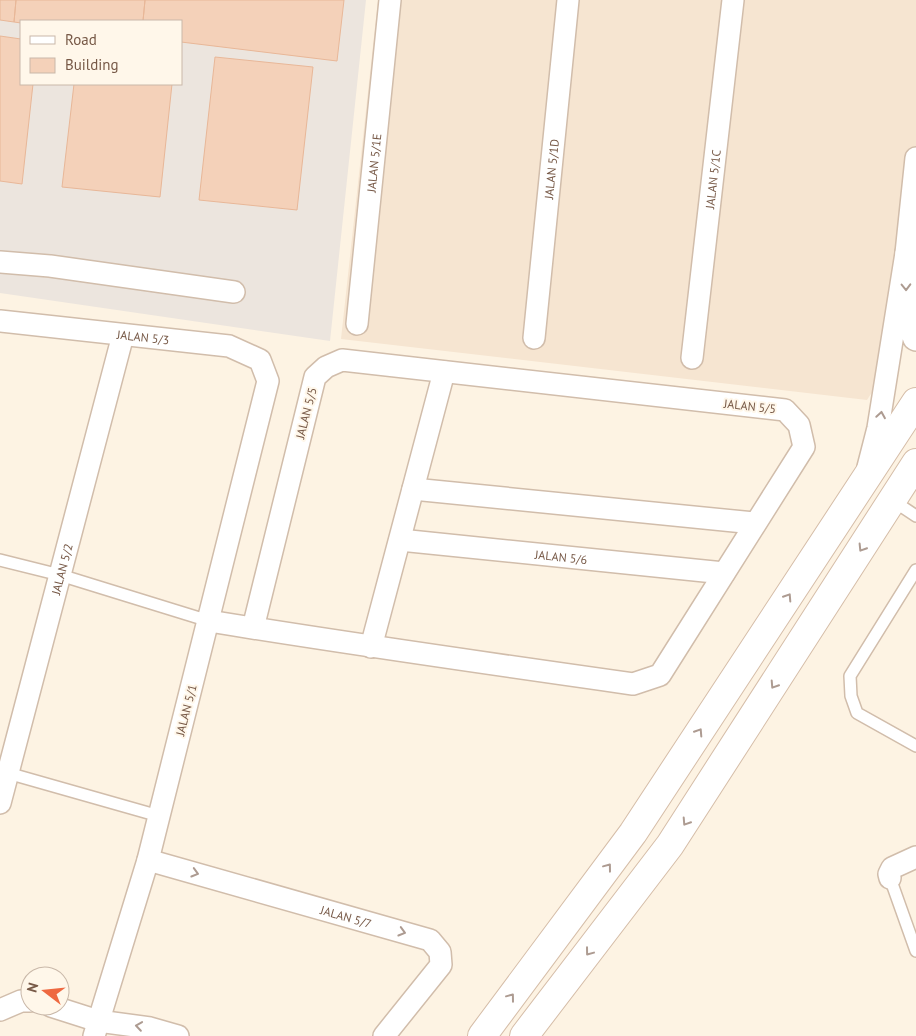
<svg xmlns="http://www.w3.org/2000/svg" width="916" height="1036" font-family="'PT Sans',sans-serif">
<style>
.residential{fill:#f6e5d1}
.industrial{fill:#ece5de;fill-rule:evenodd}
.building{fill:#f4d1b9;stroke:#e8b798}
.lines{fill:none;stroke-linecap:round;stroke-linejoin:round}
.lane-casing{stroke:#d1bdab;stroke-width:14}
.street-casing{stroke:#d1bdab;stroke-width:24}
.secondary-casing{stroke:#d5bda8;stroke-width:30}
.lane{stroke:#fff;stroke-width:11}
.street{stroke:#fff;stroke-width:21}
.secondary{stroke:#fff;stroke-width:28}
.oneway{stroke:#ad9b91}
.labels{text-anchor:middle;dominant-baseline:central;stroke-width:4;stroke-linejoin:round;paint-order:stroke}
.street-label{font-size:12px;fill:#775947;stroke:#fff7ea}
</style>
<rect width="100%" height="100%" fill="#fdf3e3"/>
<path class="residential" d="M378 0H916V324L867 400 341 339Z"/>
<path class="industrial" d="M0 0H366L330 341 0 293ZM21 21H181V84H21Z"/>
<path class="building" d="M0 0H16L14 22 0 20Z
M16 0H145L143 21H21V23L14 22Z
M145 0H344L337 61 181 42V21H143Z
M0 36 21 39V84H33L22 184 0 181Z
M215 57 313 67 297 210 199 200Z
M74 84H172L160 197 62 187Z"/>
<g class="lines">
<defs>
<path id="lane" d="M892 500 916 516
M0 560 60 575 209 621
M916 570 850 676 851 696 857 713 916 746
M4 772 159 816
M890 878 916 951"/>
<g id="street">
<path d="M906 253 916 158"/>
<path d="M0 262 50 266 234 292"/>
<path id="s1" d="M0 321 229 346 260 360 268 381 148 860 94 1036"/>
<path id="s2" d="M357 324 390 0"/>
<path id="s3" d="M534 338 568 0"/>
<path id="s4" d="M692 358 733 0"/>
<path d="M868 467 878 428 906 253 907 320 914 339 916 340"/>
<path d="M413 489 754 523"/>
<path id="s5" d="M400 540 724 573"/>
<path d="M209 621C350 644 491 664 633 684L660 675 804 447 799 425 785 410 342 360 326 367 315 377 253 628"/>
<path d="M371 647 444 372"/>
<path id="s6" d="M0 803 123 335"/>
<path id="s7" d="M148 860 430 940 440 952 441 965 384 1036"/>
<path d="M890 878 889 874 892 868 916 857"/>
<path d="M51 1006 98 1021 150 1028 178 1036"/>
<path d="M0 1010 21 1001H30"/>
</g>
<path id="secondary" d="M482 1036 633 833 916 402
M524 1036 670 845 916 463"/>
</defs>
<use href="#lane" class="lane-casing"/>
<use href="#street" class="street-casing"/>
<use href="#secondary" class="secondary-casing"/>
<use href="#lane" class="lane"/>
<use href="#street" class="street"/>
<use href="#secondary" class="secondary"/>
</g>
<defs><path id="oneway-chevron" d="M-2-3.5L2.5 0L-2 3.5" fill="none" stroke-width="1.6" stroke-linecap="round" stroke-linejoin="round" transform="scale(1.25)"/></defs>
<g class="oneway">
<use href="#oneway-chevron" transform="translate(906 287) rotate(89)"/>
<use href="#oneway-chevron" transform="translate(881 415) rotate(-81)"/>
<use href="#oneway-chevron" transform="translate(862 548) rotate(122)"/>
<use href="#oneway-chevron" transform="translate(788 597) rotate(-57)"/>
<use href="#oneway-chevron" transform="translate(774 685) rotate(123)"/>
<use href="#oneway-chevron" transform="translate(699 732) rotate(-57)"/>
<use href="#oneway-chevron" transform="translate(686 822) rotate(123)"/>
<use href="#oneway-chevron" transform="translate(608 867) rotate(-53)"/>
<use href="#oneway-chevron" transform="translate(195 873) rotate(16)"/>
<use href="#oneway-chevron" transform="translate(402 932) rotate(16)"/>
<use href="#oneway-chevron" transform="translate(589 952) rotate(127)"/>
<use href="#oneway-chevron" transform="translate(511 997) rotate(-53)"/>
<use href="#oneway-chevron" transform="translate(139 1026) rotate(-172)"/>
</g>
<g class="labels">
<g class="street-label">
<text stroke="none"><textPath href="#s2" startOffset="162">JALAN 5/1E</textPath></text>
<text stroke="none"><textPath href="#s3" startOffset="170">JALAN 5/1D</textPath></text>
<text stroke="none"><textPath href="#s4" startOffset="180">JALAN 5/1C</textPath></text>
<text stroke="none"><textPath href="#s1" startOffset="144">JALAN 5/3</textPath></text>
<text transform="translate(750 406) rotate(6)">JALAN 5/5</text>
<text transform="translate(306 413) rotate(-76)">JALAN 5/5</text>
<text stroke="none"><textPath href="#s5" startOffset="162">JALAN 5/6</textPath></text>
<text stroke="none"><textPath href="#s6" startOffset="242">JALAN 5/2</textPath></text>
<text transform="translate(186 710) rotate(-76)">JALAN 5/1</text>
<text stroke="none"><textPath href="#s7" startOffset="206">JALAN 5/7</textPath></text>
</g>
</g>
<rect x="20" y="20" width="162" height="65" fill="#fff7ea" stroke="#c9b8a9"/>
<rect x="30" y="36" width="25" height="8" fill="#ffffff" stroke="#c9b8a9"/>
<text x="65" y="45" font-size="15" fill="#775947">Road</text>
<rect x="30" y="58" width="25" height="15" fill="#f4d1b9" stroke="#c9b8a9"/>
<text x="65" y="70" font-size="15" fill="#775947">Building</text>
<g transform="translate(45 991) rotate(286)"><circle r="24" fill="#fff7ea" stroke="#c9b8a9"/>
<path d="M0-4L9 19L0 12L-9 19Z" fill="#ee6941"/>
<text y="-8" font-size="14" font-weight="bold" text-anchor="middle" fill="#775947">N</text>
</g>
</svg>
